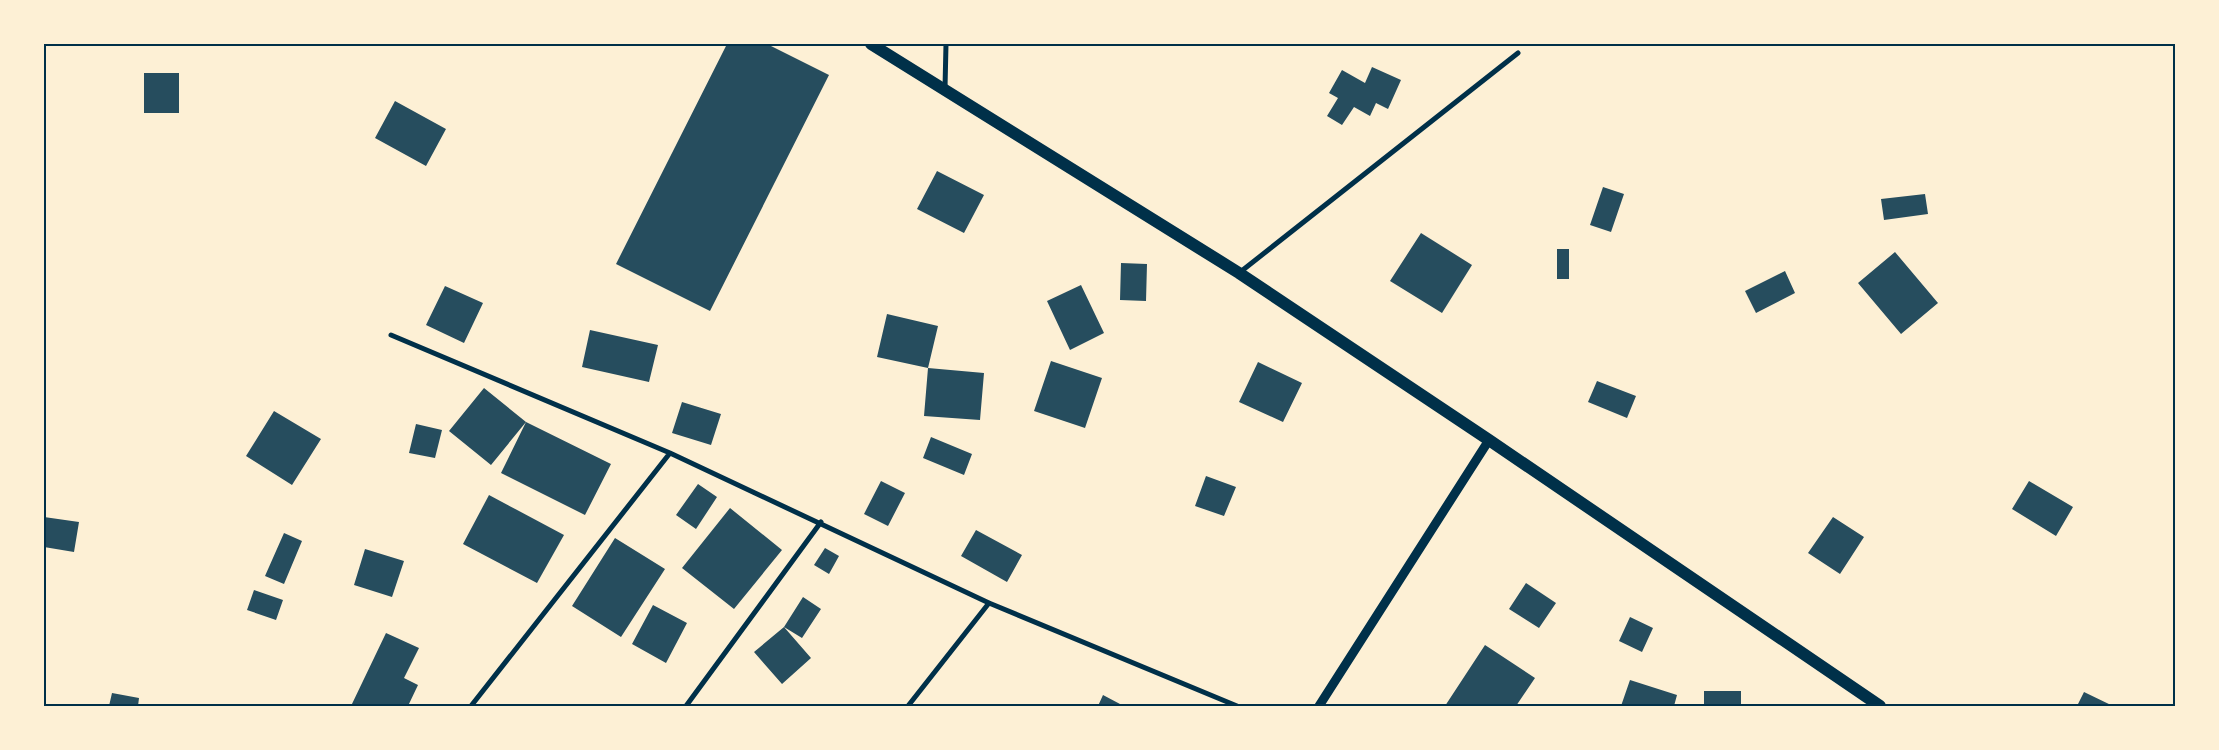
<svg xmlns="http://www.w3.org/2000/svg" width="2219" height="750" font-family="Rubik,sans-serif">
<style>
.building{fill:#264d5e}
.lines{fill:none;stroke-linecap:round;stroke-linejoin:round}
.minor{stroke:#003049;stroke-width:5}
.tertiary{stroke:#003049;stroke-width:9}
.primary{stroke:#003049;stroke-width:12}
.neatline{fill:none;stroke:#003049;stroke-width:2}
</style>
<rect width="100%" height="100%" fill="#fdf0d5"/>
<path class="building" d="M727 44H767L829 75 710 311 616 264Z
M1372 67 1401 80 1388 109 1376 103 1370 116 1354 107 1342 125 1327 116 1338 98 1329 93 1342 70 1365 83Z
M144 73H179V113H144Z
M395 101 446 129 426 166 375 138Z
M937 171 984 195 964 233 917 209Z
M1603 187 1624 194 1611 232 1590 225Z
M1925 194 1928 214 1884 220 1881 199Z
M1421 233 1472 265 1442 313 1390 281Z
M1557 249H1569V279H1557Z
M1895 252 1938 303 1901 334 1858 283Z
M1121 263 1147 264 1146 301 1120 300Z
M1785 271 1795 293 1756 313 1745 291Z
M1081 285 1104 333 1070 350 1047 301Z
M445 286 483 303 464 343 426 325Z
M887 314 938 326 928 368 877 357Z
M590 330 658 345 649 382 582 367Z
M1051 361 1102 378 1085 428 1034 411Z
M1258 362 1302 383 1283 422 1239 402Z
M928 368 984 373 980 420 924 416Z
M1597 381 1636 396 1627 418 1588 402Z
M484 388 526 422 611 464 585 515 501 473 526 422 491 465 449 431Z
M682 402 721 414 711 445 672 433Z
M274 411 321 439 292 485 246 456Z
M416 424 442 430 435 458 409 453Z
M931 437 972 454 964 475 923 458Z
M1206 476 1236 487 1224 516 1195 506Z
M881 481 905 493 888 526 864 514Z
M2029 481 2073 507 2056 536 2012 509Z
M698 484 717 497 696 529 676 515Z
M489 495 564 535 537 583 463 544Z
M730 508 782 550 734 609 682 568Z
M44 517 79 522 74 552 44 547Z
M1833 517 1864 537 1840 574 1808 553Z
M976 530 1022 555 1007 582 961 556Z
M284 533 302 541 284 584 265 576Z
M615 538 665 569 621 637 572 606Z
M825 548 839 556 829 574 814 565Z
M365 549 404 561 392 597 354 585Z
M1526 583 1556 603 1539 628 1509 609Z
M254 590 283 600 276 620 247 610Z
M803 597 821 609 802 638 784 627Z
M653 605 687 623 666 663 632 644Z
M1630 617 1653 628 1642 652 1619 641Z
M784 627 811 658 782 684 754 652Z
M386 633 419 648 404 678 418 685 408 706H351Z
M1485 645 1535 678 1516 706H1445Z
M1630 680 1677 695 1674 706H1621Z
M1704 691H1741V706H1704Z
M2084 692 2113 706H2077Z
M112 693 139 698 138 706H109Z
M1103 695 1120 704 1118 706H1098Z"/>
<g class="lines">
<path class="minor" d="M945 88 946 44
M1239 273 1518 53
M391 335 670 453
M471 706 670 453 989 603 1237 706
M686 706 821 522
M908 706 989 603"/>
<path class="tertiary" d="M1319 706 1489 440"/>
<path class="primary" d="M871 44 1239 273 1489 440 1880 706"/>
</g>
<rect width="2219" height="750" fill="none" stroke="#fdf0d5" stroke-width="90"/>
<rect x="45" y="45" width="2129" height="660" class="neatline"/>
</svg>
